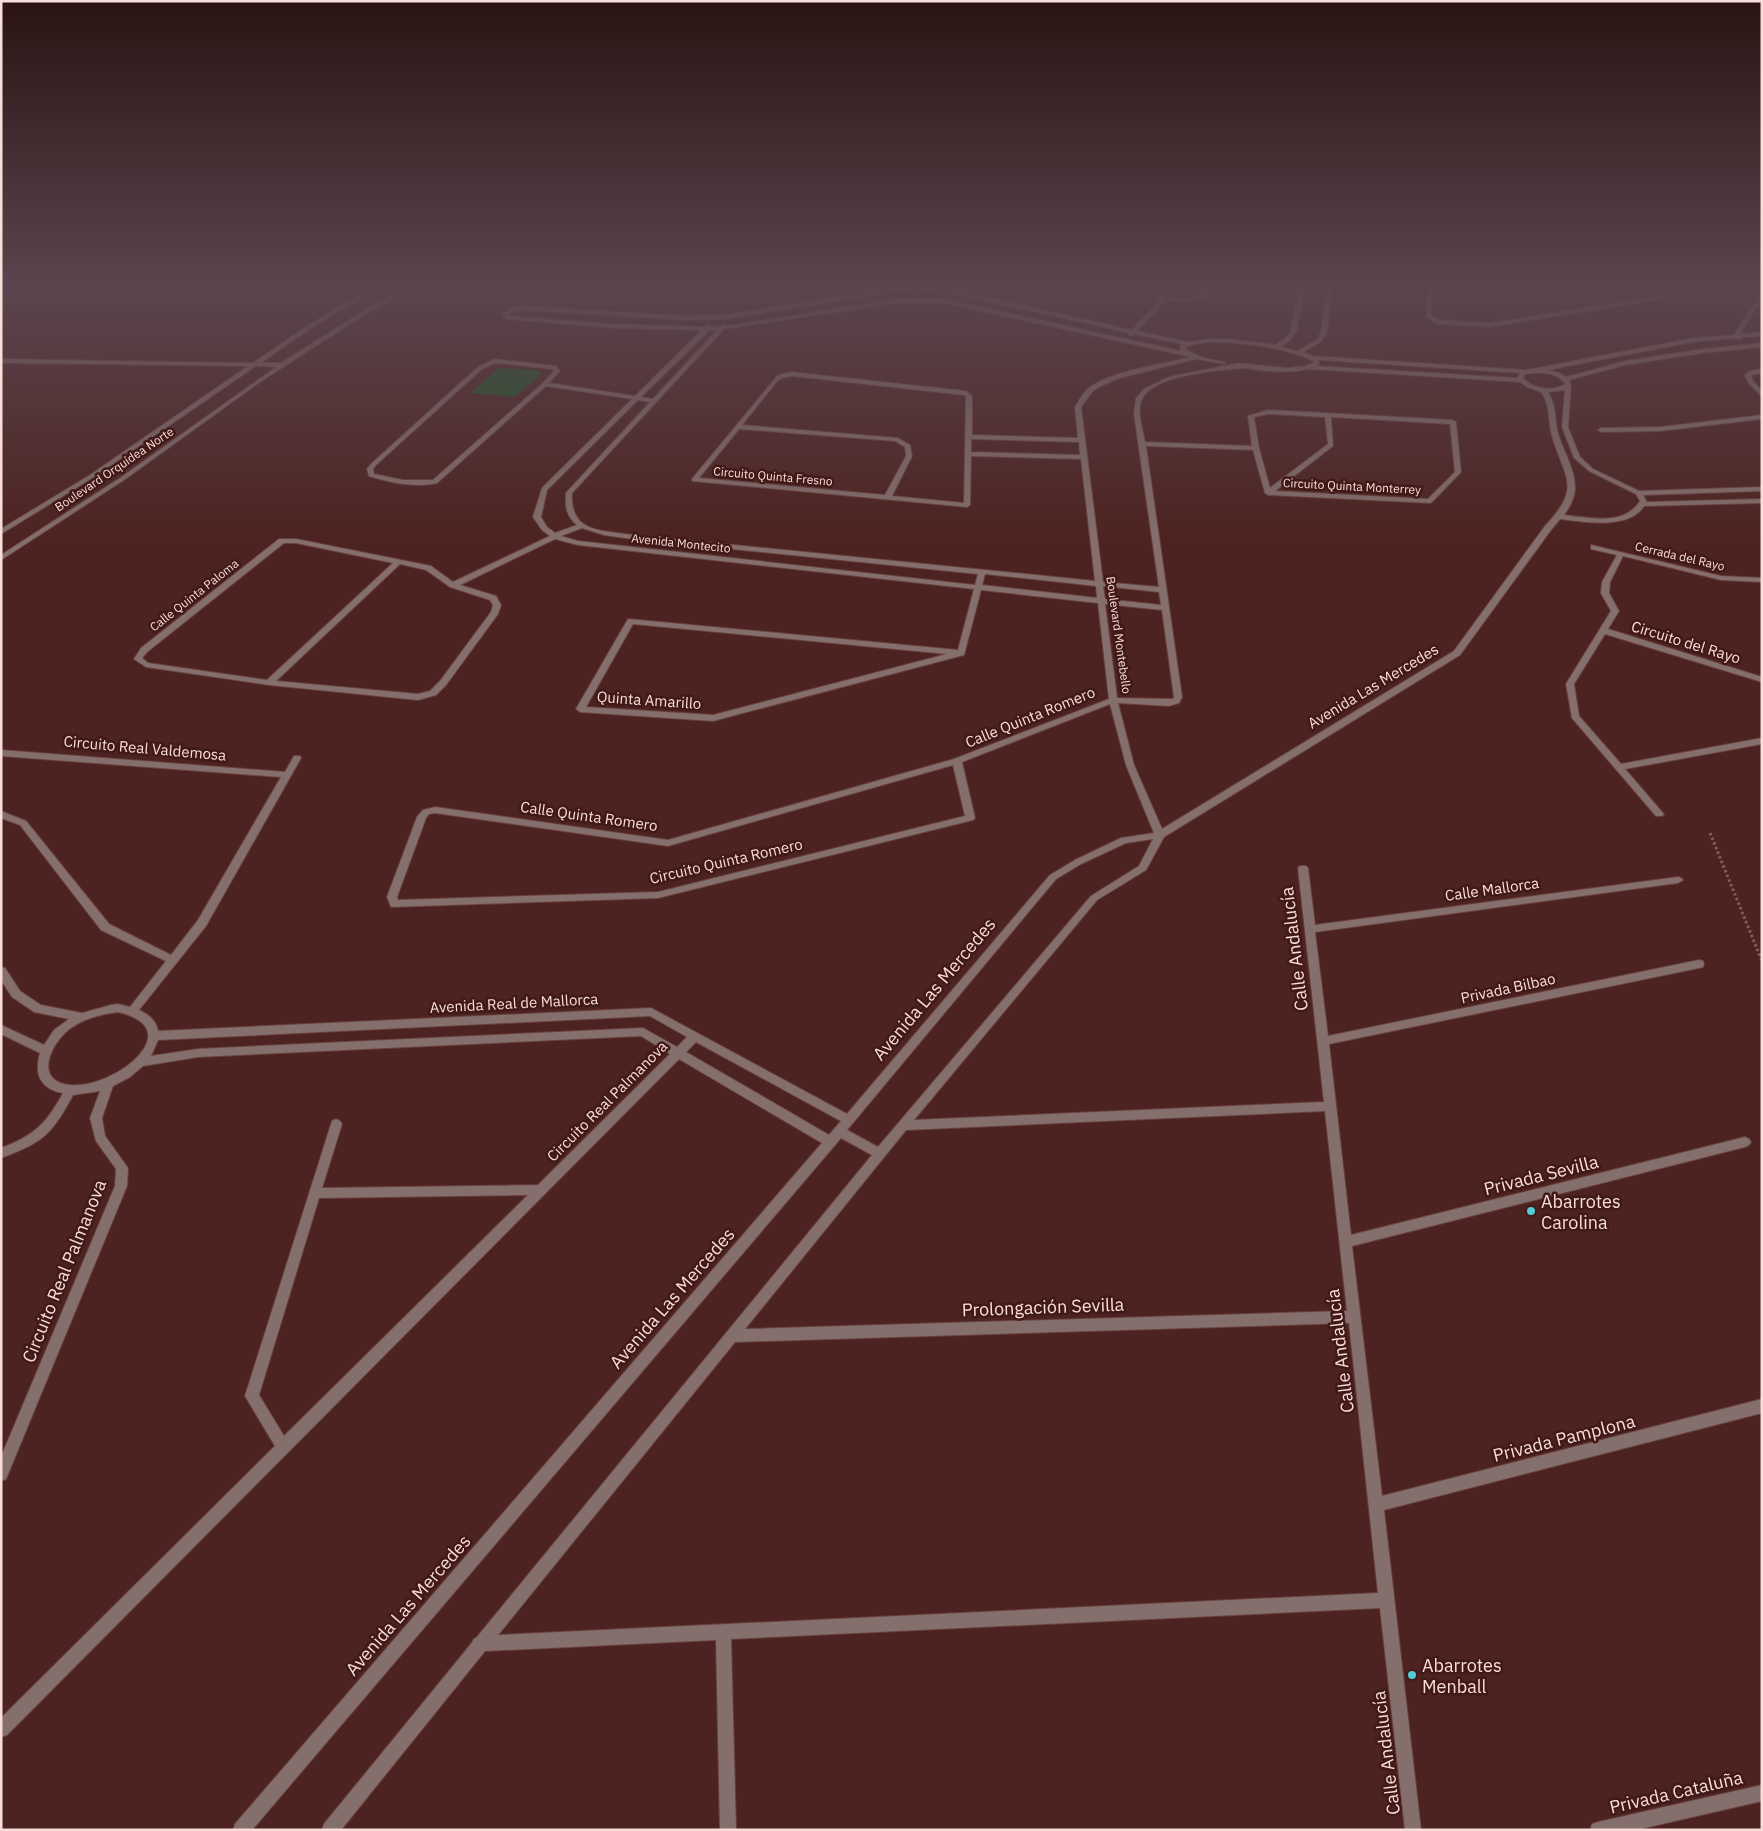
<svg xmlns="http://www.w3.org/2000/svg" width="1763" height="1831" font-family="'IBM Plex Sans',sans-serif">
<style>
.green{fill:#155621}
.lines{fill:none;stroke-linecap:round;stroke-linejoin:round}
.minor-casing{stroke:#68413e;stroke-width:2}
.path{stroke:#825d5a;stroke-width:3;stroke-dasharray:2.5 2.5;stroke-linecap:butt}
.minor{fill:#856f6c;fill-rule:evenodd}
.poi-dot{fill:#52cbd9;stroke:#411916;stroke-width:2}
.labels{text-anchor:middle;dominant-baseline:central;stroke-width:5;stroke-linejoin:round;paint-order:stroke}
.far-street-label{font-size:12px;fill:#f9ddd9;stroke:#411916}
.street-label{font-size:15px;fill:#f9ddd9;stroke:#411916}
.near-street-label{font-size:18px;fill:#f9ddd9;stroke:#411916}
.near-poi-label{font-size:18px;fill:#f9ddd9;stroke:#411916;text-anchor:start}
</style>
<rect width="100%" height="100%" fill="#4c2320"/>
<path class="green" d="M499 368 538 370 541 374 515 397 470 393Z"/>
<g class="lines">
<defs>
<path id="minor" d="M378 284H385L311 328 261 363H281L360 313 410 284H417L364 315 260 382 124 480 1 560V555L120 478 276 367 256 366 94 477 1 534V529L90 475 248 366 1 363V359L253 363 307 326Z
M1101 284C1113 283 1125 287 1136 290 1157 295 1177 300 1198 297L1204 284H1210L1202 299 1190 301 1166 300 1137 331 1188 342 1210 339H1229L1276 345 1286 338 1290 332 1300 284H1306L1296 332 1290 340 1281 347 1297 351 1317 340 1321 332 1327 284H1333L1327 332 1321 342 1303 352 1313 356 1526 370 1693 338 1734 335 1762 292V299L1740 334 1762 332V336L1742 337 1740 340 1736 338 1693 342 1548 370 1560 373 1566 377 1625 361 1703 349 1762 343V347L1703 353 1625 365 1569 380 1571 385 1568 427 1580 457 1593 469 1639 491 1762 487V491L1643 495 1647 502 1762 499V503L1644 506C1629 530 1584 522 1560 519L1551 530 1460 655 1164 837 1146 870 1097 900 914 1120 1324 1102 1298 868 1300 866H1306L1308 868 1315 925 1678 877 1681 878 1683 880 1678 883 1315 932 1328 1036 1699 960 1703 961 1704 964 1703 967 1699 968 1329 1044 1351 1235 1745 1137 1749 1139 1751 1142 1749 1145 1745 1147 1352 1246 1382 1496 1762 1399V1413L1384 1510 1421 1830H1405L1380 1608 731 1639 736 1830H720L716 1640 485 1651 341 1830H322L324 1824 471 1644 474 1639 477 1637 872 1155 841 1138 252 1830H233L235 1824 822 1143 679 1059 7 1735 1 1737V1718L275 1446 245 1396 332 1121 336 1119 340 1121 342 1124 322 1188 538 1185 670 1054 641 1036 198 1057 143 1066 130 1077 113 1086 102 1118 105 1136 128 1168 127 1186 6 1479 1 1481V1457L115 1186 116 1169 96 1141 90 1118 100 1091 73 1095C53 1133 43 1143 1 1158V1148C34 1136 47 1123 63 1093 40 1089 34 1074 40 1053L1 1034V1025L44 1045 54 1030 69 1019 34 1012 12 997 1 980V967L5 968 20 991 41 1005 82 1013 111 1005 118 1004 130 1007 166 961 101 930 20 825 1 818V811L26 821 109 924 171 955 198 920 281 777 1 756V750L285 772 294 756H300L301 758 206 926 139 1010C149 1015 156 1020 158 1031L651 1008 847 1114 1050 875 1075 860 1121 838 1154 833 1126 765 1110 704 962 762 975 818 973 820 658 898 391 907 387 897 417 817 423 810 435 807 668 840 954 759 1109 699 1098 603 981 590 964 655 713 721 580 712 576 709 628 619 958 650 974 589 578 545 555 539 460 585 496 596 501 605 498 614 446 685 436 695 418 700 269 685 146 667 134 659 141 648 279 539H296L431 566 453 582 550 536 542 530 533 517 542 488 632 399 546 386 437 483C414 488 391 483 369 476L367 469 372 463 478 367 495 359 556 366 560 371 549 383 635 396 702 330 612 328 506 319 502 314 510 309 521 306 685 316 726 315 891 288 914 286 961 291 1132 330 1161 299ZM914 290 961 295 1129 333 1128 334 1131 336 1134 334 1182 344 1180 346 1181 351 944 299H896L727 326 724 324 720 326 710 327 708 324 705 327 612 324 510 316 508 314 521 310 685 320 726 319 891 292ZM896 303H944L1191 357C1163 364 1110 371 1089 388 1083 393 1079 400 1075 407L1078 438 972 435V396L966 391 792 372 778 375 692 479V481L967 507 970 505 971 456 1081 459 1095 581 625 534C596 530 570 530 572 493L724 329ZM717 330 653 399 641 397 709 331ZM1210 342C1245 343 1281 346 1313 361V363L1306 366 1288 368 1238 363 1169 377 1144 389 1136 398 1134 414 1159 587 1103 582 1081 407 1093 391 1101 386 1120 378 1196 359 1225 364V362L1204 358 1187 350 1186 347 1195 344ZM1319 360 1520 373 1517 378 1317 366 1319 364ZM496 363 552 369 554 371 543 383 433 480H403L374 474 373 469 376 465 482 369ZM1244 368C1266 371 1287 374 1309 369L1520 382 1527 387 1541 392C1550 404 1548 418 1551 432 1563 478 1584 485 1545 526L1454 651 1162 829 1134 765 1118 703 1169 706 1179 703 1182 697 1146 446 1253 450 1265 493 1268 495 1430 503 1432 502 1461 472 1456 422 1453 420 1268 410 1248 416 1252 446 1145 442C1143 430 1136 411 1142 399 1153 375 1220 370 1244 368ZM1536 373C1547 373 1559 374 1565 384 1552 392 1533 389 1523 378L1525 374ZM792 376 964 395 966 396 964 503 892 496 912 456 910 445 898 438 742 425 778 380 782 378ZM1565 390 1562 427 1574 458 1589 471 1636 494 1640 501C1625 526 1589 518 1564 515 1569 508 1574 500 1575 490 1576 469 1562 450 1557 430 1555 417 1556 404 1548 392ZM638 400 650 402 566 493C565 506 566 516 577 525L555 533 547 527 541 517 547 490ZM1268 414 1325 417 1328 444 1270 488 1259 448 1254 417ZM1331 417 1450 424 1455 472 1428 499 1275 491 1333 446ZM739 429 895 441 905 447 906 456 885 495 699 478ZM971 439 1079 442 1080 455 971 452ZM582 528 604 535 625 538 978 574 975 585 578 541 561 536ZM284 543H296L393 563 267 680 148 663 142 658 147 652ZM400 564 426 570 450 587 490 600 493 605 491 612 440 681 430 691 418 694 276 681ZM985 574 1096 586 1097 598 982 585ZM1103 586 1159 592 1161 605 1105 599ZM1105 604 1162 610 1174 697 1173 699 1117 698ZM633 624 947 654 713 715 586 707ZM953 765 965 816 658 892 398 900 397 897 426 818 429 814 435 813 668 846ZM1153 839 1139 866 1091 896 878 1147 847 1130 1056 879 1081 864 1126 843ZM118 1012C191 1029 114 1089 71 1085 32 1082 51 1042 71 1028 85 1018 102 1014 118 1012ZM650 1016 687 1037 677 1047 643 1028 198 1049 151 1056 158 1040ZM696 1042 841 1121 829 1135 686 1052ZM1325 1111 1347 1311 745 1329 906 1130ZM528 1195 284 1436 259 1395 319 1198ZM1349 1323 1378 1593 498 1635 735 1342Z
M1428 284H1434L1431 315 1439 320 1489 323 1654 297 1664 291 1665 284H1671C1671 294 1664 297 1655 300L1489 327 1438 324 1426 317Z
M1762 369V373L1751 375 1753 381 1762 391V397L1748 382 1745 375 1750 371Z
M1762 415V419L1660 431 1601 432 1598 430 1601 428 1660 427Z
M1591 545 1721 576 1762 578V582L1721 580 1623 556 1610 582 1609 593 1619 611 1608 629 1762 677V682L1605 634 1574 684 1579 716 1621 764 1762 738V744L1625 769 1662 812 1664 814 1662 816H1656L1572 718 1566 684 1611 611 1601 593 1602 582 1617 555 1591 549Z
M1762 1785V1801L1636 1830H1590L1592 1824 1598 1822Z"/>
</defs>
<use href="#minor" class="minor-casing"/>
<path class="path" d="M1710 833 1762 961"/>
<use href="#minor" class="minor"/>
</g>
<linearGradient id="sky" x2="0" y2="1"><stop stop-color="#2a1312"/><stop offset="0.53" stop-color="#5b454e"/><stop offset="1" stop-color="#5b454e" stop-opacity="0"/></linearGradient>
<rect width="1763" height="540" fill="url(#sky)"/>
<g class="poi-dot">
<circle cx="1531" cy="1211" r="5"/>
<circle cx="1412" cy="1675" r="5"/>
</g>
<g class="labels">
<g class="far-street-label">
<text transform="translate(114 469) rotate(-34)">Boulevard Orquídea Norte</text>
<text transform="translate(773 476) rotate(5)">Circuito Quinta Fresno</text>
<text transform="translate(1352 486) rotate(3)">Circuito Quinta Monterrey</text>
<text transform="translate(681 543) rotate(6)">Avenida Montecito</text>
<text transform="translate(1680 556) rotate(13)">Cerrada del Rayo</text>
<text transform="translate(194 595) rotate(-38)">Calle Quinta Paloma</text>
<text transform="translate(1119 635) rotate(82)">Boulevard Montebello</text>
</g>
<g class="street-label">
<text transform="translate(1686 642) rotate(17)">Circuito del Rayo</text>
<text transform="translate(1373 686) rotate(-31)">Avenida Las Mercedes</text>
<text transform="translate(649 700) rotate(4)">Quinta Amarillo</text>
<text transform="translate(1030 717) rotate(-22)">Calle Quinta Romero</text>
<text transform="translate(145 748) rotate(5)">Circuito Real Valdemosa</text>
<text transform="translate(589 816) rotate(8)">Calle Quinta Romero</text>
<text transform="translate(726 861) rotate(-13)">Circuito Quinta Romero</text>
<text transform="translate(1492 889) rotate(-8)">Calle Mallorca</text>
<text transform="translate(1508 988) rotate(-12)">Privada Bilbao</text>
<text transform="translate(514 1003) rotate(-3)">Avenida Real de Mallorca</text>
<text transform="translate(607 1101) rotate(-45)">Circuito Real Palmanova</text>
</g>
<g class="near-street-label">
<text transform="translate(1294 949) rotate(-97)">Calle Andalucía</text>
<text transform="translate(934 989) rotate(-50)">Avenida Las Mercedes</text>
<text transform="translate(1541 1175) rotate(-14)">Privada Sevilla</text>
<text transform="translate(64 1271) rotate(-68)">Circuito Real Palmanova</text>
<text transform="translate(672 1298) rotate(-49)">Avenida Las Mercedes</text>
<text transform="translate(1043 1307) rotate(-2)">Prolongación Sevilla</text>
<text transform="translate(1340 1351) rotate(-97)">Calle Andalucía</text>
<text transform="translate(1564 1438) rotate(-14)">Privada Pamplona</text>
<text transform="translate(408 1605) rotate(-49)">Avenida Las Mercedes</text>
<text transform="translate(1386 1753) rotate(-97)">Calle Andalucía</text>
<text transform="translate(1676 1792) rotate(-13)">Privada Cataluña</text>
</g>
<g class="near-poi-label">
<text x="1541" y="1201">Abarrotes<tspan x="1541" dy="21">Carolina</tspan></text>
<text x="1422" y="1665">Abarrotes<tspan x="1422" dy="21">Menball</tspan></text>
</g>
</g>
<rect width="1763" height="1831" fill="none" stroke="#f9ddd9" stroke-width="5"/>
</svg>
